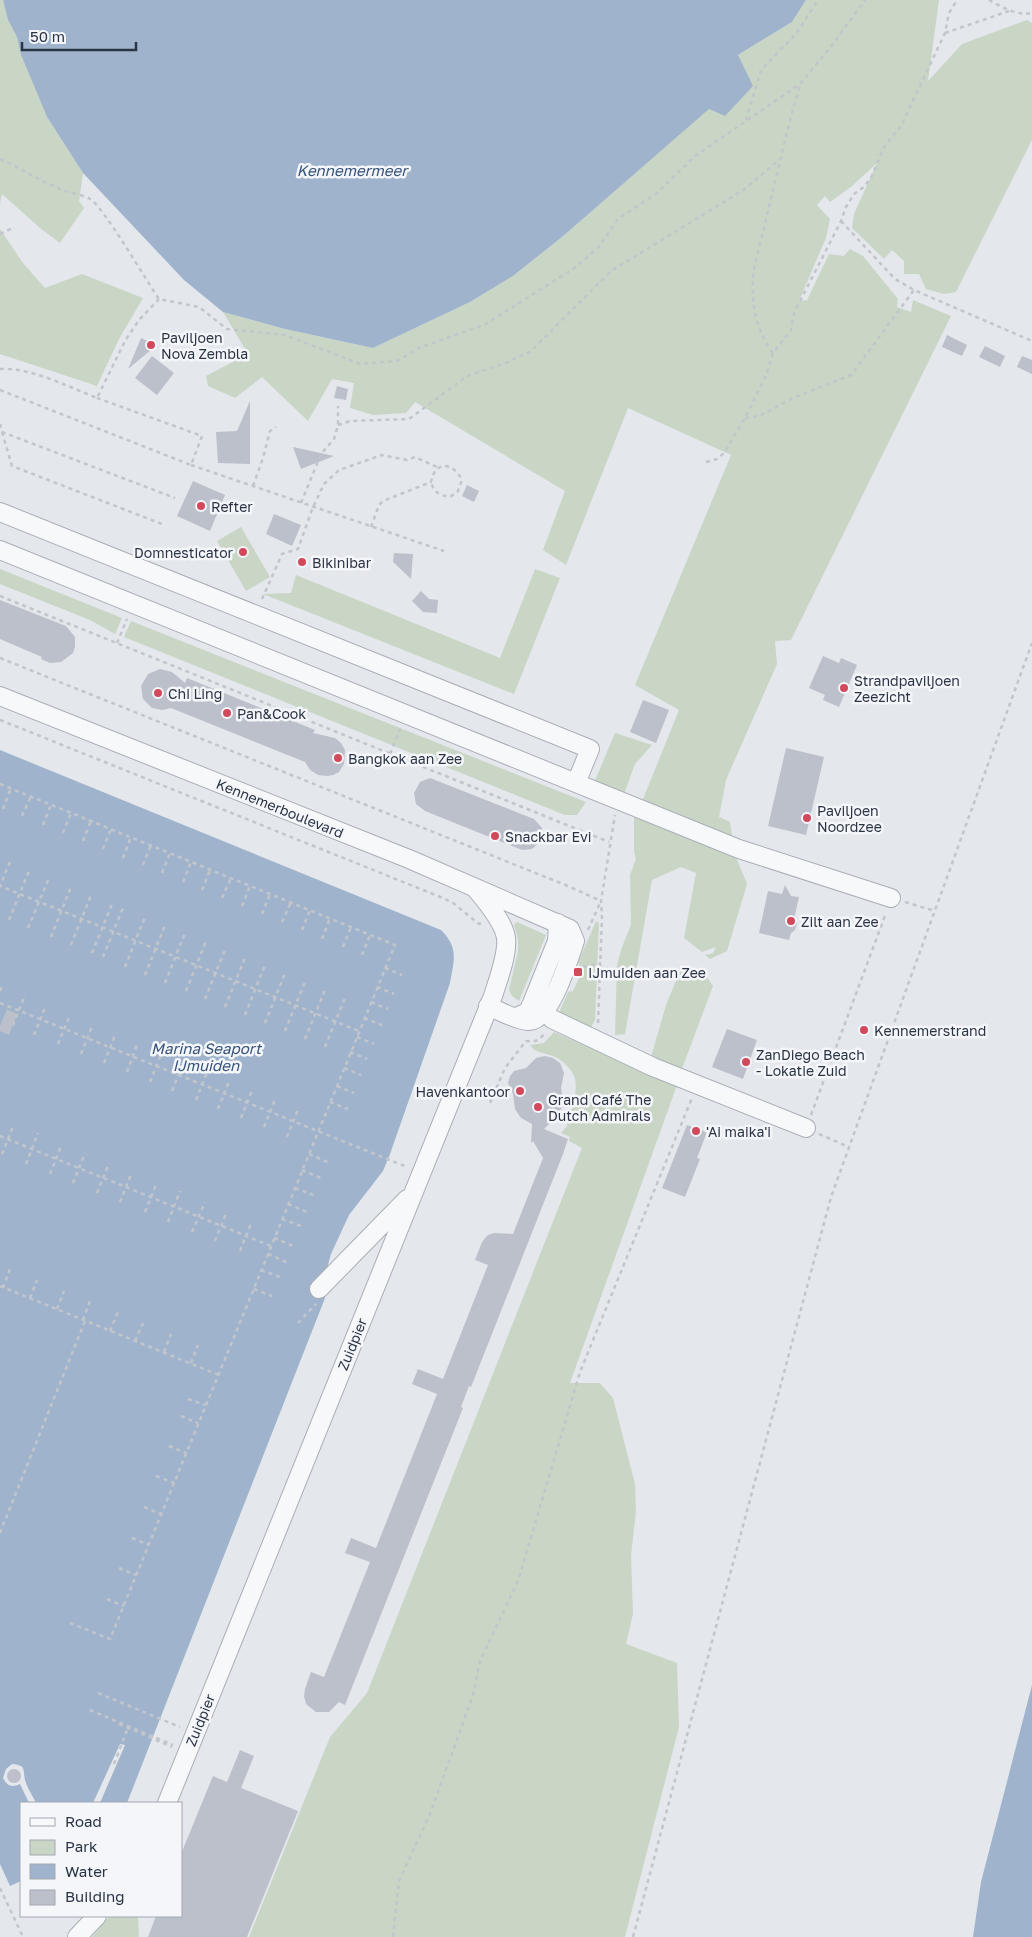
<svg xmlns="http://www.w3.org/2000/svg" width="1032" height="1937" font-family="'Golos Text',sans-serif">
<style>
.green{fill:#c9d6c5}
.water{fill:#9fb4cc}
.building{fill:#bbc0ca}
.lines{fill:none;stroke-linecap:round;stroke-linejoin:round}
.minor-casing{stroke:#a9aeb7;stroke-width:20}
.path{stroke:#c2c5cb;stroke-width:2.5;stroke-dasharray:4 4;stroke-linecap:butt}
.minor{stroke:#f7f8fa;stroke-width:18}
.poi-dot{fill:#d1495b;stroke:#f4f6f9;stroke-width:2}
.labels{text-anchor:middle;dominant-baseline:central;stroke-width:5;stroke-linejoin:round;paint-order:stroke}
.poi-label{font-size:14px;fill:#2b3445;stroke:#f4f6f9;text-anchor:start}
.street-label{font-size:14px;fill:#2b3445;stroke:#f4f6f9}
.water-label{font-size:15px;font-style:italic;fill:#34527a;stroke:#f4f6f9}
</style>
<rect width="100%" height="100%" fill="#e4e7ec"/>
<path class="green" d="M0 0H3L8 20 17 37 21 55 47 117 83 173 79 201 84 208 60 243 40 228 2 194 0 204Z
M806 0H939L928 81 962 44 1027 20 1032 23V140L956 292 944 294 926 289 919 274H904V261L892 250 884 259 852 228 854 214 877 163 852 186 830 202 825 196 817 205 830 219 826 238 799 301 807 300 829 254 844 256 850 249 863 256 898 299 897 307 911 312 913 300 951 316 791 640 775 641 777 664 726 780 719 817 730 822 733 843 641 804 679 710 635 685 731 455 628 408 566 565 543 550 565 491 415 402 406 413 373 415 350 408 354 383 332 379 308 421 262 377 235 398 208 386 206 376 248 354 223 312 285 329 373 348 470 302 513 276 562 237 709 108 738 55 792 22Z
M0 229 23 263 45 288 82 274 143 298 119 339 97 386 0 354Z
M241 527 270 577 246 591 217 541Z
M0 569 122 618 115 634 90 620 0 584Z
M535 569 560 578 514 694 263 594 291 593 296 575 500 658Z
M131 621 586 802 577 815H565L124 637Z
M615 733 652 745 635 764 623 797 594 783Z
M634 816 736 857 747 884 727 951 710 959 705 955 713 953 716 947 702 952 684 938 696 873 681 867 652 880 625 1034 615 1035 617 964 622 947 631 925 630 875 636 859 634 852Z
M596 921 599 923 595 1020 590 1029 558 1015 568 992 573 991 582 972 578 963Z
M517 922 546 935 519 1001 512 996 509 990 518 951V939L514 925Z
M694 969 697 977 703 971 713 986 680 1074 651 1057 666 1005 680 971Z
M554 1032 677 1085 570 1383H600L613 1398 635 1484 636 1511 631 1556 633 1614 626 1644 677 1663 679 1727 625 1937H249L330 1737 367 1693 582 1148 569 1141 570 1137 561 1133 567 1126 569 1113 576 1103C574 1094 577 1087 575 1079 574 1074 571 1070 567 1066 554 1050 537 1057 530 1045L544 1043Z
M110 1916H138L139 1937H92Z"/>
<path class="water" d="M3 0H806L792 22 738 55 753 86 725 116 709 109 562 237 513 276 470 302 373 348 285 329 223 312 184 280 83 173 47 117 21 55 17 37 8 20Z
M0 750 441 930C459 948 454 960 450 983L390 1154 383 1171 349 1215 331 1254 325 1276V1298L127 1803H100L125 1745 120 1744 93 1803H36C33 1796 27 1788 25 1780 23 1769 26 1765 12 1764L6 1769 3 1778C7 1786 12 1788 20 1784L29 1803H21V1881L10 1886 0 1864Z
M1032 1685V1937H973L981 1882Z"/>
<path class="building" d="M947 335 967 345 962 356 942 347Z
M141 338 157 345 128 369Z
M985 346 1005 356 1000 367 979 357Z
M152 356 174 373 157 395 135 378Z
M1022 356 1032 360V374L1017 367Z
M337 386 348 389 346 400 334 398Z
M250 401V464L218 463 216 432 237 431Z
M293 447 334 456 301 469Z
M193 481 225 495 210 531 177 516Z
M467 485 479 491 474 502 462 496Z
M274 514 301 525 292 546 266 534Z
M394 553 413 554 411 579 393 562Z
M421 591 429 599 438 600 437 613 423 612 412 601Z
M0 600 66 626 75 637V647L73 653 61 662 50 663 41 659 42 657 0 639Z
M823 656 839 663 841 658 857 665 839 707 823 700 825 695 809 688Z
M160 669 172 672 185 683 187 678 315 730 313 733 335 738 341 743 345 750 344 764 339 772 333 775 327 776 318 775 310 770 305 762 171 708 162 710 152 708 143 699 141 686 148 674Z
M643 700 669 710 656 743 630 732Z
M786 748 824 757 806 835 768 826Z
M430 778 534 819 542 828 541 841 532 849 522 850 425 811 416 804 414 793 420 782Z
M785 885 791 896 799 897 794 919 797 923 795 930 791 933 789 940 759 933 768 891 782 894Z
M7 1009 17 1014 9 1035 0 1031V1026Z
M727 1029 757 1040 743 1079 712 1067Z
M545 1056 553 1058 560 1063 564 1073 561 1088 563 1100 562 1107 557 1116 544 1129 568 1139 563 1154 471 1387 469 1386 461 1407 463 1408 345 1705 339 1702 329 1712H316L306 1704 304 1696 305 1689 311 1672 324 1677 370 1562 345 1553 351 1538 376 1548 437 1394 412 1384 418 1369 443 1379 488 1265 475 1260 482 1242 488 1235 494 1233 513 1234 543 1158 533 1141 531 1143 532 1124 521 1118 515 1109 513 1094 508 1083 510 1076 514 1071 526 1068 536 1058Z
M687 1125 707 1132 697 1158 700 1159 685 1197 662 1188Z
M240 1750 254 1756 241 1788 298 1811 247 1937H148L156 1916H181V1854L213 1776 227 1782Z
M7 1776a7 7 0 1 1 14 0a7 7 0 1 1-14 0Z"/>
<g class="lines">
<defs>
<path id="minor" d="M0 512 590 749 576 783
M0 550 739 849 891 898
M0 696 409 859 570 929 575 941C569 959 550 1023 528 1021 515 1020 500 1011 488 1006
M516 1017 528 1012 532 1003 557 941 558 923
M552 1019 653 1067 806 1128
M319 1289 407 1199
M167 1803 493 996C498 980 508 954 506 938 504 922 485 900 475 888
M77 1937 97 1916"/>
</defs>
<use href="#minor" class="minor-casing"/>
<path class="path" d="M989 0C1002 7 1016 16 1032 13
M945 33 1009 11
M746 120 761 70 796 34 818 0
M0 159C20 168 38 180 58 188 67 193 82 194 90 199 103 206 147 282 159 299L199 307 227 329 285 335 360 364 397 361 419 348 486 324 573 269 598 248 618 219 657 193 695 156 800 84 829 49 865 0
M841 221 895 279 914 290 1032 341
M0 234 13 228
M773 353C754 326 752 305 753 273L790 120 800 85
M0 369C30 367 69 387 97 398L125 341 139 320 159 299
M0 390 191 465 202 436 97 398
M745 418 759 416 795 397 851 375 914 290
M0 424 2 432 175 498
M338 425 350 421 409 419 467 376 506 363 531 351 611 271 745 189 781 158
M2 432 12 466 162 524
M706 462 717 459 724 453 745 418 767 373 773 353 791 330 794 313 841 221 846 207 854 194 864 187 872 176 884 147 901 126 945 33 949 13 957 0
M191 465 444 551
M253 486 263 458 270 431 276 427
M301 503 321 454 334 439 338 425V406
M371 527 379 505 383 501 431 482C435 460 453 462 462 480L458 491 450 497C439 495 434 493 431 482
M0 596 609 842
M262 599 282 554 298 549 313 507 324 484 339 470 382 455 407 460 415 457 439 468
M117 643 127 619
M0 658 568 886 601 901
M0 720 443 898 453 903 479 924 482 923
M390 754 400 729
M0 784 395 945 110 1639 68 1622
M3 809 11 788
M22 816 31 796
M43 825 51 805
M63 833 71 813
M83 841 91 821
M103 849 111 829
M123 858 131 837
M10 862 0 886 359 1031
M143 865 151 845
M162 873 170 853
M183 882 191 862
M202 890 210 870
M222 898 231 878
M905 902 935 911
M242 906 250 886
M262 914 270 894
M9 920 29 871
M282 922 291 902
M28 928 49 878
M302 930 310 910
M588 930 600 903
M51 937 71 887
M322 939 330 918
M71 945 91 895
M343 947 351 927
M92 953 112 904
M362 955 370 935
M103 957 123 908
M125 967 145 917
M583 967 601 963
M385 968 402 975
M145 975 165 925
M165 983 185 933
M377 987 394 994
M0 991 2 986
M186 991 206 941
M205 999 225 950
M371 1002 388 1009
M0 1003 407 1167
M225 1007 245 958
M245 1015 265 965
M364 1018 382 1025
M265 1023 285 973
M598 1023 602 918 601 901 615 815
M13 1025 25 995
M285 1031 305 982
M34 1035 46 1005
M357 1037 374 1044
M305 1039 325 990
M58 1044 70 1015
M325 1047 345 998
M350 1052 367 1059
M81 1054 93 1024
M104 1063 116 1033
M344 1068 361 1075
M127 1072 138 1042
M150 1082 162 1052
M337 1086 354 1093
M172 1091 184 1061
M196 1100 208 1070
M330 1102 348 1109
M490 1103 505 1068 526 1041C535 1042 539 1041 544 1034
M218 1109 230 1079
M811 1115 886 913
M241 1118 253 1088
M264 1127 276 1097
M819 1134 849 1147
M0 1136 271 1246
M287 1137 299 1107
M2 1154 14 1124
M309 1154 330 1163
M26 1164 38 1133
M302 1170 323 1179
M50 1174 62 1144
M73 1183 85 1153
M295 1188 316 1196
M97 1193 109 1163
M120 1202 132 1172
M288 1204 309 1213
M145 1212 157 1182
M282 1219 304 1227
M168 1222 180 1191
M192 1232 205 1202
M274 1238 296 1247
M215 1241 227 1211
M240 1251 252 1221
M268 1254 286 1262
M261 1270 280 1277
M0 1286 219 1375
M3 1288 10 1269
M254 1289 272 1296
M30 1298 37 1280
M57 1309 64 1291
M83 1320 90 1301
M298 1323 316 1304
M110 1331 118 1312
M135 1341 143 1323
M164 1352 171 1334
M191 1363 198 1345
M188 1399 205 1405
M181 1416 198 1423
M169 1446 186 1453
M156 1476 174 1483
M144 1507 161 1514
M0 1533 85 1321
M132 1538 149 1545
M119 1568 136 1575
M107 1599 124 1606
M98 1693 180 1727
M90 1710 173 1745
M119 1724 172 1747
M114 1764 128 1728
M0 1888 23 1937
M393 1937 399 1881 430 1814 473 1695 480 1661 518 1581 580 1372 692 1098
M633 1937 831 1197 1032 643"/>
<use href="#minor" class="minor"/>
</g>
<g class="poi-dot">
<circle cx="151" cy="345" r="5"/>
<circle cx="201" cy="506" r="5"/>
<circle cx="243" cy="552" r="5"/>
<circle cx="302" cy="562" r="5"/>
<circle cx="844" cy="688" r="5"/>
<circle cx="158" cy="693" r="5"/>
<circle cx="227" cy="713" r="5"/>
<circle cx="338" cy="758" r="5"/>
<circle cx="807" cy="818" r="5"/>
<circle cx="495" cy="836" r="5"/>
<circle cx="791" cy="921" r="5"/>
<rect x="573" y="967" width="10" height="10" rx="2.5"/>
<circle cx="864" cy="1030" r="5"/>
<circle cx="746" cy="1062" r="5"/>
<circle cx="520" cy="1091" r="5"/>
<circle cx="538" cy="1107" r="5"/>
<circle cx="696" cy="1131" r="5"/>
</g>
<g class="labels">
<g class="poi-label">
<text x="161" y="337">Paviljoen<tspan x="161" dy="16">Nova Zembla</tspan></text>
<text x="211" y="506">Refter</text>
<text x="233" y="552" text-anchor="end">Domnesticator</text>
<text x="312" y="562">Bikinibar</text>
<text x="854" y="680">Strandpaviljoen<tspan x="854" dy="16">Zeezicht</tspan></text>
<text x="168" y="693">Chi Ling</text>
<text x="237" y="713">Pan&amp;Cook</text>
<text x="348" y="758">Bangkok aan Zee</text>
<text x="817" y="810">Paviljoen<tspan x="817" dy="16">Noordzee</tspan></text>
<text x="505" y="836">Snackbar Evi</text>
<text x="801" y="921">Zilt aan Zee</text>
<text x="588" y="972">IJmuiden aan Zee</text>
<text x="874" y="1030">Kennemerstrand</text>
<text x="756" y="1054">ZanDiego Beach<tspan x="756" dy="16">- Lokatie Zuid</tspan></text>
<text x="510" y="1091" text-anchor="end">Havenkantoor</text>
<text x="548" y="1099">Grand Café The<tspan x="548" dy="16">Dutch Admirals</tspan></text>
<text x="706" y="1131">'Ai maika'i</text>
</g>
<g class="street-label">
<text transform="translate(280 808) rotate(22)">Kennemerboulevard</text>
<text transform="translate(352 1344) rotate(-68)">Zuidpier</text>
<text transform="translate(200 1720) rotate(-68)">Zuidpier</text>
</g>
<g class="water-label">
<text x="352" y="170">Kennemermeer</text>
<text x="206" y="1048">Marina Seaport<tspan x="206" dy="17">IJmuiden</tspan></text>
</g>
</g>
<rect x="20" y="1802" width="162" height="115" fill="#f4f6f9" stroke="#a4a8b1"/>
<rect x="30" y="1818" width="25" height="8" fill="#f7f8fa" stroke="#a4a8b1"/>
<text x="65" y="1827" font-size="15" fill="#2b3445">Road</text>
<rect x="30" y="1840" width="25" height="15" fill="#c9d6c5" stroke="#a4a8b1"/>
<text x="65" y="1852" font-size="15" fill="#2b3445">Park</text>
<rect x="30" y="1864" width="25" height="15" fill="#9fb4cc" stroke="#a4a8b1"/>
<text x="65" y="1877" font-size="15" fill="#2b3445">Water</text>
<rect x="30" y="1890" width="25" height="15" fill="#bbc0ca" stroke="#a4a8b1"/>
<text x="65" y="1902" font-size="15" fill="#2b3445">Building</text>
<path d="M22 42v8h114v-8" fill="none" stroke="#2b3445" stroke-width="2.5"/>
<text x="30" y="42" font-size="15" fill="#2b3445" stroke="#f4f6f9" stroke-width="4" paint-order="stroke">50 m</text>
</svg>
